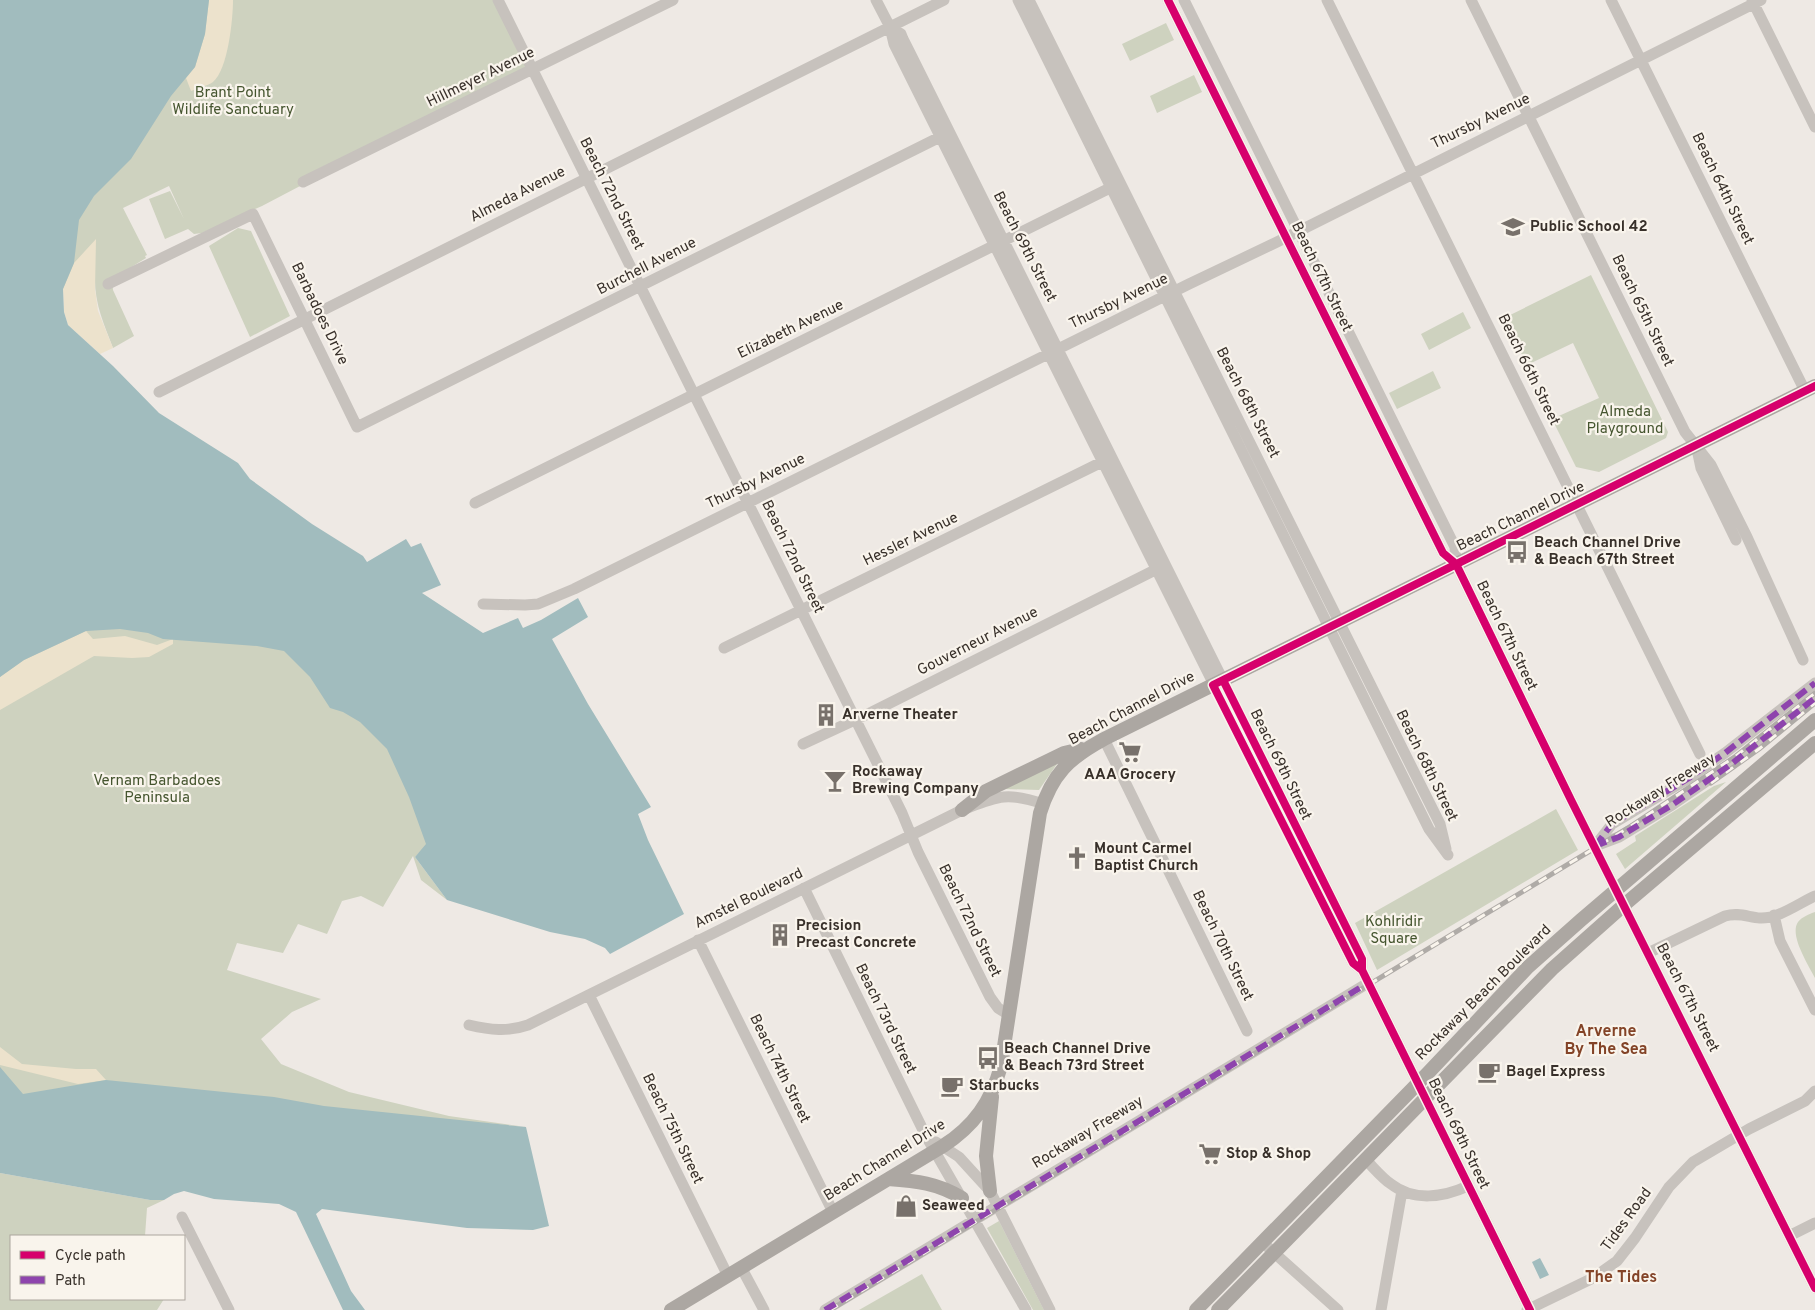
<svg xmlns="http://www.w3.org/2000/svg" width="1815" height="1310" font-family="Overpass,sans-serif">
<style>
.green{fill:#ced2bf}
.sand{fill:#ece2cc}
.water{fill:#a1bcbe}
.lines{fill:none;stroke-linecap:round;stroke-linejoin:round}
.minor{stroke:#c7c2bd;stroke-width:11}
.major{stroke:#aca7a2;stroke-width:14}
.rail-casing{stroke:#afaba7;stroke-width:5}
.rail{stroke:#f9f4ec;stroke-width:3;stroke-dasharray:9;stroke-linecap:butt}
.quiet{stroke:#8e44ad;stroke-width:6;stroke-dasharray:12 6;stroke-linecap:butt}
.cycleway-casing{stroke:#f9f4ec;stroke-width:11}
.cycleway{stroke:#d6006c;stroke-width:8}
.labels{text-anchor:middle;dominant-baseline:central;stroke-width:4.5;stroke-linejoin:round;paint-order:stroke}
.street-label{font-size:15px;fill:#38302a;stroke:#f9f4ec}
.park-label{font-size:15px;fill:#45552f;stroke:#f9f4ec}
.poi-label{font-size:15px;font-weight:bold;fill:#38302a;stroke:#f9f4ec;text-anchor:start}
.neighbourhood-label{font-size:16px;font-weight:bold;fill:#834327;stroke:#f9f4ec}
</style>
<rect width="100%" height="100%" fill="#eee9e4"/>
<path class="green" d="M13 0H498L532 70 363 153 262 206 202 233 194 234 188 229 165 239 149 199 170 191 184 219 169 186 123 208 147 255 145 256 146 258 112 279 113 290 134 336 113 348C104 324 94 303 95 276L63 289 0 46Z
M1166 23 1174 40 1130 61 1122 44Z
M1194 75 1202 92 1157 113 1150 96Z
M238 228 251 231 290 316 250 337 209 246Z
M1591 275 1668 432 1666 438 1599 472 1576 467 1552 419 1599 398 1573 343 1527 365 1504 318Z
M1463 312 1471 328 1429 350 1421 334Z
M1433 371 1441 388 1397 409 1389 393Z
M88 625 259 630 376 721 430 842 415 857 447 900 421 880 413 856 383 907 361 896 342 901 327 934 298 924 283 953 237 943 227 970 321 999 292 1012 261 1039 281 1064 349 1092 449 1116 526 1127 485 1123 26 1106 0 1091V667Z
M1059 761 1039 790 1005 789Z
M1726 782 1625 869 1616 854 1636 841 1635 836 1714 786Z
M1556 809 1578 850 1377 970 1355 923Z
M1815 912V978C1808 964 1789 935 1798 922 1802 917 1809 914 1815 912Z
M0 1173 150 1200H164L147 1208 145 1236H11V1299H164L157 1310H0Z
M999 1221 1044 1310H1033L987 1228Z
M922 1274 942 1310H859Z"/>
<path class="sand" d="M209 0H233C233 19 228 70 213 82 207 86 198 88 191 91L186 78 195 67 205 34Z
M96 239 95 289 98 311 113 348 100 354 68 325 64 312 63 289 74 263Z
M86 631 93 639 125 636 157 645 173 639V644L149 657 132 658 94 656 0 710V677L24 660Z
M0 1047 22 1064 76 1069H96L106 1080 78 1084 0 1065Z"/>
<path class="water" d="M0 0H209L205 34 195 67 171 96 131 159 94 196 79 220 74 263 63 289 64 312 68 325 113 366 159 413 238 463 250 479 312 524 363 556 367 562 406 539 411 547 421 543 441 585 422 593 483 633 518 618 523 628 541 620 578 598 588 617 552 639 588 704 651 807 638 814 648 840 684 914 610 954 605 948 585 939 550 932 447 900 415 857 426 844 409 797 387 749 360 722 343 712 330 708 310 677 284 651 257 646 163 639 148 633 120 629 86 631 24 660 0 677Z
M0 1067 23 1094 106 1080 274 1097 324 1106 526 1127 549 1226 533 1230 467 1228 322 1209 316 1214 351 1291 365 1310H343L296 1212 279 1204 214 1199 184 1191 174 1194 164 1200H150L0 1173Z
M1540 1258 1549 1275 1540 1279 1532 1262Z"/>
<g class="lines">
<path class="minor" d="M498 0 902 813 918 852 990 997 998 1008 1009 1015
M876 0 890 27 894 44 1353 963 1362 970
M1018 0 1429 829 1448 855
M1029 0 1440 824 1446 849
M1168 0 1440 547 1443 553 1456 564 1571 800 1815 1288
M1184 0 1455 547 1456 564
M1327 0 1700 754
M1471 0 1685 432 1711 465 1747 537 1803 660
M1611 0 1805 391
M1752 0 1815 127
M890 27 901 34 903 39C1057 345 1209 652 1362 959V970L1530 1310
M303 182 673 0
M108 284 253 214 357 427 946 134
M159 392 944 0
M1697 449 1701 468 1736 540
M475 503 1116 185
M483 604 525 605 538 604 574 589 1189 284 1277 242 1761 0
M724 648 1108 459
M1104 739 1247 1031
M803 744 872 712 1161 567
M1595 846 1612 824 1689 778 1725 753 1815 683
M1595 846 1619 837 1672 805 1730 765 1815 698
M804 888 926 1136 1026 1310
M1774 915 1780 941 1815 1010
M698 940 833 1212
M1648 953 1725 916C1738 912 1748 917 1760 918 1778 919 1799 903 1815 896
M589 995 728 1276
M469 1025C490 1030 508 1032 528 1025L962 810C996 797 1006 791 1043 804
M936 1142 959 1157 990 1191 1050 1310
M1366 1160C1374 1168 1382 1178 1391 1184 1414 1202 1444 1197 1468 1186
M182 1217 229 1310
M1789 1236 1815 1223
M1262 1242 1338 1310
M741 1267 764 1310
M825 1310 1368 983
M1381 1310 1402 1191
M1527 1310 1593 1278 1617 1261 1635 1238 1669 1187 1693 1162 1749 1129 1805 1101 1815 1091"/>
<path class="major" d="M962 810 986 791 1064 753 1081 749
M888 1179C917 1181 937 1183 962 1198
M990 1191 986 1156 992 1097
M671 1310 943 1146C974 1126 991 1102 1001 1066L1040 813C1052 774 1069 758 1104 739L1815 386
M1196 1310 1428 1073 1528 967 1581 920 1815 720
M1218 1310 1552 969 1624 905 1815 743"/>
<defs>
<path id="rail" d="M1711 783 1759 749 1815 703
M830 1310 1628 828 1736 756 1815 693"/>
</defs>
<use href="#rail" class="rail-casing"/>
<use href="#rail" class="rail"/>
<path class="quiet" d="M1595 846 1612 824 1689 778 1725 753 1815 683
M1595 846 1619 837 1672 805 1730 765 1815 698
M825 1310 1368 983"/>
<defs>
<path id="cycleway" d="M1168 0 1440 547 1443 553 1456 564 1571 800 1815 1288
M1223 680 1362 959V970L1530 1310
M1362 970 1353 963 1213 685 1815 386"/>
</defs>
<use href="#cycleway" class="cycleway-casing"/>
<use href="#cycleway" class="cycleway"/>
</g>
<defs>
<symbol id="school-bare" viewBox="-9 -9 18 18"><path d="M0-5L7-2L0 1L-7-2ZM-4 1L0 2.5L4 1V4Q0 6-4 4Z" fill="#78716b" stroke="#f9f4ec" stroke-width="2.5" paint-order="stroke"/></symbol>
<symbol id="bus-bare" viewBox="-9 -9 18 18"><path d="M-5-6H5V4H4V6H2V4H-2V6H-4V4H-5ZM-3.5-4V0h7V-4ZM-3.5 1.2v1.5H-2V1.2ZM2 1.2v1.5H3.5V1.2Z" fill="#78716b" stroke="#f9f4ec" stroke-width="2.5" paint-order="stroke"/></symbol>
<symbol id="building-bare" viewBox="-9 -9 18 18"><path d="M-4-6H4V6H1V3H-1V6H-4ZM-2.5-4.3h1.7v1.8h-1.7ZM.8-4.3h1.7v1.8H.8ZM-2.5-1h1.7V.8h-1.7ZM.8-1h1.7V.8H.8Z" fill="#78716b" stroke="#f9f4ec" stroke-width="2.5" paint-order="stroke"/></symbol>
<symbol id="supermarket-bare" viewBox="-9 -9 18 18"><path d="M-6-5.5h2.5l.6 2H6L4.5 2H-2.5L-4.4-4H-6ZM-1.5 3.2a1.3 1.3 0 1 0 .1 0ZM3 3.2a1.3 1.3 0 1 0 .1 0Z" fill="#78716b" stroke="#f9f4ec" stroke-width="2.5" paint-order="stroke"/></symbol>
<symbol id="bar-bare" viewBox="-9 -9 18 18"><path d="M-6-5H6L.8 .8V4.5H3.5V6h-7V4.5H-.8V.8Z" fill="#78716b" stroke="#f9f4ec" stroke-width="2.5" paint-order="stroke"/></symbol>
<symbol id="church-bare" viewBox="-9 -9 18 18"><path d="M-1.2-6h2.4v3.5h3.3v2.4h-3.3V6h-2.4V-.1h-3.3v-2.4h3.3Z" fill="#78716b" stroke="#f9f4ec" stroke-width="2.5" paint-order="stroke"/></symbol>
<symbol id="cafe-bare" viewBox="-9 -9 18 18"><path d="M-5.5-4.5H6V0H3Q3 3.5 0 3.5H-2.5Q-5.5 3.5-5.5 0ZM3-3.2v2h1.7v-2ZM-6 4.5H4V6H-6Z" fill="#78716b" stroke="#f9f4ec" stroke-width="2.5" paint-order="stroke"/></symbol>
<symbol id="shop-bare" viewBox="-9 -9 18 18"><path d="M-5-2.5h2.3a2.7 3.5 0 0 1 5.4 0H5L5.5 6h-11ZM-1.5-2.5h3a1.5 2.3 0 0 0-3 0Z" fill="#78716b" stroke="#f9f4ec" stroke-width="2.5" paint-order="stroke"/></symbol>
</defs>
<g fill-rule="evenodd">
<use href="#school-bare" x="1497" y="211" width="32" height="32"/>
<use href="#bus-bare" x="1501" y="536" width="32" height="32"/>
<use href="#building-bare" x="810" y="699" width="32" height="32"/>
<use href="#supermarket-bare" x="1114" y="736" width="32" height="32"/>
<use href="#bar-bare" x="819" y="765" width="32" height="32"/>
<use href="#church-bare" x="1061" y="842" width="32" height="32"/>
<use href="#building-bare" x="764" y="919" width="32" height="32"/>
<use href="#bus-bare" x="972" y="1042" width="32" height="32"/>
<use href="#cafe-bare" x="1473" y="1056" width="32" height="32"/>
<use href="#cafe-bare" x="936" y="1070" width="32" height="32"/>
<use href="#supermarket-bare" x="1194" y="1138" width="32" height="32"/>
<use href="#shop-bare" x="890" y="1190" width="32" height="32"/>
</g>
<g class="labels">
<g class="street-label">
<text transform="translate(481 78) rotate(-26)">Hillmeyer Avenue</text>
<text transform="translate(1481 122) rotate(-26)">Thursby Avenue</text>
<text transform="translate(1722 189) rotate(64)">Beach 64th Street</text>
<text transform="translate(611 194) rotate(63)">Beach 72nd Street</text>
<text transform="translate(518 195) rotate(-27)">Almeda Avenue</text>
<text transform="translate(1024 247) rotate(63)">Beach 69th Street</text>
<text transform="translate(647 267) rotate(-27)">Burchell Avenue</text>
<text transform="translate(1321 277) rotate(64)">Beach 67th Street</text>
<text transform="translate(1119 302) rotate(-26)">Thursby Avenue</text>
<text transform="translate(1642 311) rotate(64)">Beach 65th Street</text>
<text transform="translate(319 314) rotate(64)">Barbadoes Drive</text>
<text transform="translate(791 330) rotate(-26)">Elizabeth Avenue</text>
<text transform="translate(1528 370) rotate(64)">Beach 66th Street</text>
<text transform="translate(1247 403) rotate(63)">Beach 68th Street</text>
<text transform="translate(756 482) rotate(-26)">Thursby Avenue</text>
<text transform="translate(1521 517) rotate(-26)">Beach Channel Drive</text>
<text transform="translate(911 540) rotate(-26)">Hessler Avenue</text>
<text transform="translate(792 557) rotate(64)">Beach 72nd Street</text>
<text transform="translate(1506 636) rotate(64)">Beach 67th Street</text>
<text transform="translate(978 642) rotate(-27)">Gouverneur Avenue</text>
<text transform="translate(1132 709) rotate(-28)">Beach Channel Drive</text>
<text transform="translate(1280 765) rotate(64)">Beach 69th Street</text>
<text transform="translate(1426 766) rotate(64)">Beach 68th Street</text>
<text transform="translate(1661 791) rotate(-32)">Rockaway Freeway</text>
<text transform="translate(749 899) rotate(-26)">Amstel Boulevard</text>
<text transform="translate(969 921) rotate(64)">Beach 72nd Street</text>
<text transform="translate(1222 946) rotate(64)">Beach 70th Street</text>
<text transform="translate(1484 993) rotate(-45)">Rockaway Beach Boulevard</text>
<text transform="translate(1687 998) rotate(63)">Beach 67th Street</text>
<text transform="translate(885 1019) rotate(64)">Beach 73rd Street</text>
<text transform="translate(779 1069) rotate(64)">Beach 74th Street</text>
<text transform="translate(672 1129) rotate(64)">Beach 75th Street</text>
<text transform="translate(1088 1133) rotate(-31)">Rockaway Freeway</text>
<text transform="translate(1458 1134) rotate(64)">Beach 69th Street</text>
<text transform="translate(885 1161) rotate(-32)">Beach Channel Drive</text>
<text transform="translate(1627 1220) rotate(-54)">Tides Road</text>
</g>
<g class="park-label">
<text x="233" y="93">Brant Point<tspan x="233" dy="17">Wildlife Sanctuary</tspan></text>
<text x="1625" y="412">Almeda<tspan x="1625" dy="17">Playground</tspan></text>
<text x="157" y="781">Vernam Barbadoes<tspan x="157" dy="17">Peninsula</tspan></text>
<text x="1394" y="922">Kohlridir<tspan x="1394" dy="17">Square</tspan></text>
</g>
<g class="poi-label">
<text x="1530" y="227">Public School 42</text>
<text x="1534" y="543">Beach Channel Drive<tspan x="1534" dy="17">&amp; Beach 67th Street</tspan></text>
<text x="842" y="715">Arverne Theater</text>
<text x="852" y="772">Rockaway<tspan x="852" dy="17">Brewing Company</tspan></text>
<text x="1130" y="775" text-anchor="middle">AAA Grocery</text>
<text x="1094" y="849">Mount Carmel<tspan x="1094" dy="17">Baptist Church</tspan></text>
<text x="796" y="926">Precision<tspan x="796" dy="17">Precast Concrete</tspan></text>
<text x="1004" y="1049">Beach Channel Drive<tspan x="1004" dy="17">&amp; Beach 73rd Street</tspan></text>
<text x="1506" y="1072">Bagel Express</text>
<text x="969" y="1086">Starbucks</text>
<text x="1226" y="1154">Stop &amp; Shop</text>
<text x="922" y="1206">Seaweed</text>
</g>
<g class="neighbourhood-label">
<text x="1606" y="1032">Arverne<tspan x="1606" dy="18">By The Sea</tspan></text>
<text x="1621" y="1278">The Tides</text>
</g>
</g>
<rect x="10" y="1235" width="175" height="65" fill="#f9f4ec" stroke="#aca69e"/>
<rect x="20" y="1251" width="25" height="8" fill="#d6006c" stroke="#aca69e"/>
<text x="55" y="1260" font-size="15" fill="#38302a">Cycle path</text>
<rect x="20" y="1276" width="25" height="8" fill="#8e44ad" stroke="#aca69e"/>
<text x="55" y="1285" font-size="15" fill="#38302a">Path</text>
</svg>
